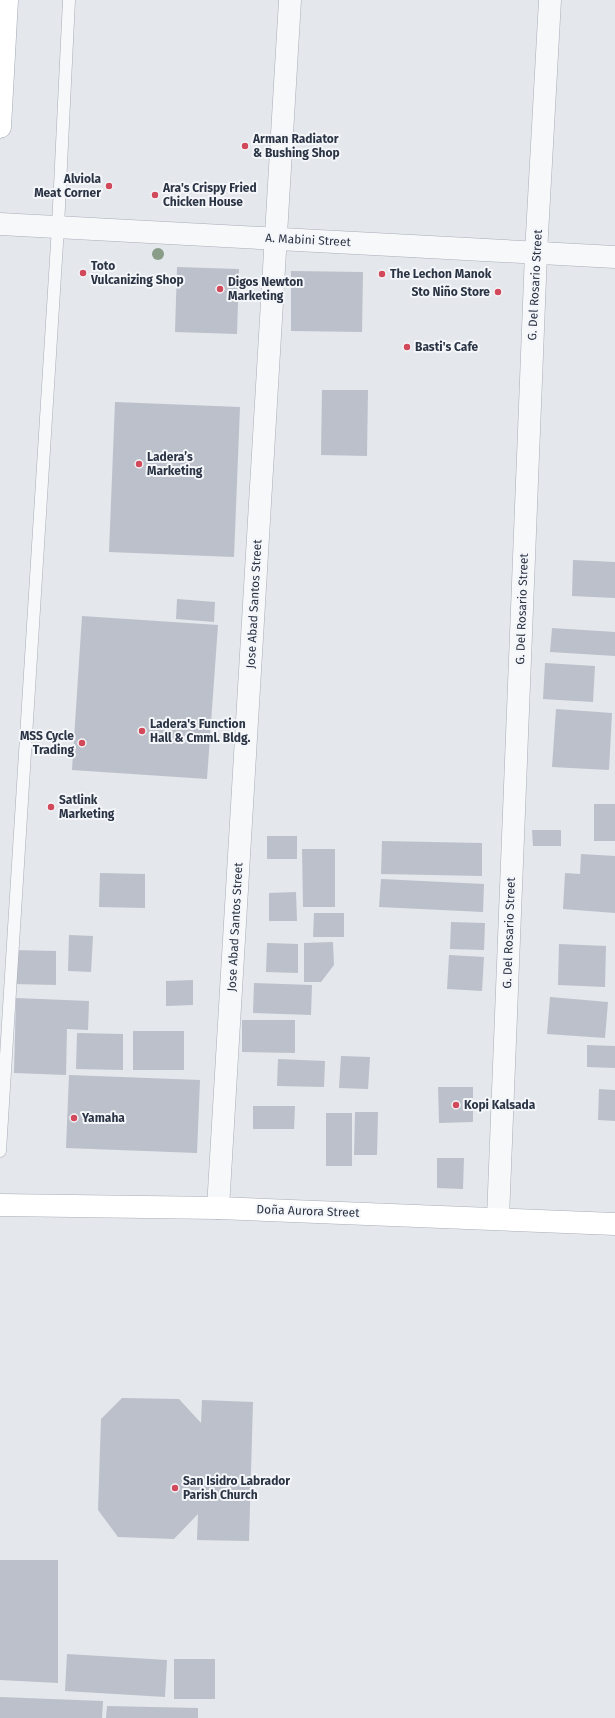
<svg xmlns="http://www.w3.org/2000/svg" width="615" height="1718" font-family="'Fira Sans',sans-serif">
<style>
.building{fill:#bbc0ca}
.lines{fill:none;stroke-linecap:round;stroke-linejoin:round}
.service-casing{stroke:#a9aeb7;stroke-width:13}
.minor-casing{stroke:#a9aeb7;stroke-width:23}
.tertiary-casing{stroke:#a9aeb7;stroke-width:23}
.secondary-casing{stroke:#a9aeb7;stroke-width:23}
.primary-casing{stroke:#a3abb8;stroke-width:23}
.service{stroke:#f7f8fa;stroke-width:12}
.minor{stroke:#f7f8fa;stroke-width:22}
.tertiary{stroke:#f7f8fa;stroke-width:22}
.secondary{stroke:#fff;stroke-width:22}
.primary{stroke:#fff;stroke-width:22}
.tree{fill:#899d89}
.poi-dot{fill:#d1495b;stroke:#f4f6f9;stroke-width:1.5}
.labels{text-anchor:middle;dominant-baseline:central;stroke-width:4;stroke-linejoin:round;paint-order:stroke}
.poi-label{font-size:12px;font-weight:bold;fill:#2b3445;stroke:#f4f6f9;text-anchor:start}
.street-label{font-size:12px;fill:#2b3445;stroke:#f4f6f9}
</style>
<rect width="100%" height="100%" fill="#e4e7ec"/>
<path class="building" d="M177 267 239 269 237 334 175 332Z
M291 271 363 272 362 332 291 331Z
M322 390H368L367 456 321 455Z
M115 402 240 407 234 557 109 552Z
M573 560 615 562V598L572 596Z
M177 599 215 602 214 622 176 619Z
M82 616 218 625 207 779 72 770Z
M552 628 615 632V656L550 652Z
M545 663 595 666 593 702 543 699Z
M556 709 612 713 609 770 552 767Z
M594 804H615V841H594Z
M532 830H561V846H533Z
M267 836H297V859H267Z
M382 841 482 843V876L381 874Z
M302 849H335V907H303Z
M581 854 615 856V913L563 909 565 873 580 874Z
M100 873 145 874V908L99 907Z
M381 879 484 884 483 912 379 907Z
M296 892 297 921H269V893Z
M314 913H344V937H313Z
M451 922 485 923 484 950 450 949Z
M69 935 93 936 91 972 68 971Z
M333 942 334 965 321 982H304V943Z
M267 943 298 944V973L266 972Z
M559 944 606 946 605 987 558 985Z
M13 950 56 951V985L13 984Z
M449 955 484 957 482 991 447 989Z
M193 980V1005L166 1006V981Z
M254 983 312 985 311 1015 253 1013Z
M550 997 608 1002 605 1038 547 1034Z
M16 998 89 1001 88 1030 67 1029 66 1075 14 1073Z
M242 1020H295V1053L242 1052Z
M133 1031H184V1070H133Z
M77 1033 123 1034V1070L76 1069Z
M587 1045 615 1046V1068L587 1067Z
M341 1056 370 1057 368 1089 339 1088Z
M278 1059 325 1061 324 1087 277 1086Z
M69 1075 200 1080 197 1153 66 1148Z
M438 1087H473V1122L439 1123Z
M599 1089 615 1090V1121L598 1120Z
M253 1106H295L294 1129H253Z
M355 1112H378L377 1155H354Z
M326 1113H352V1166H326Z
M437 1158H464L463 1189 437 1188Z
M122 1398 179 1399 201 1423 202 1400 253 1402 249 1541 197 1540 198 1514 174 1539 118 1537 98 1510 101 1419Z
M0 1560H58V1683L0 1680Z
M67 1654 167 1660 165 1697 65 1691Z
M174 1659H215V1699H174Z
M0 1697 103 1701 102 1718H0Z
M107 1706 198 1708V1718H106Z"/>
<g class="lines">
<defs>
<path id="service" d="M0 1151 58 227 69 0"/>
<path id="minor" d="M218 1208 290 0
M498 1218 536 253 550 0"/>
<path id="tertiary" d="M0 224 615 257"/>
<path id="secondary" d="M0 1205 218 1208 615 1224"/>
<path id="primary" d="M0 127 7 0"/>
</defs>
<use href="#service" class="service-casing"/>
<use href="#minor" class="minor-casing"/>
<use href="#tertiary" class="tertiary-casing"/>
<use href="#secondary" class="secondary-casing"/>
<use href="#primary" class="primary-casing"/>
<use href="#service" class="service"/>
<use href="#minor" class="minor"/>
<use href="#tertiary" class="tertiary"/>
<use href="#secondary" class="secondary"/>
<use href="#primary" class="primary"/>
</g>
<circle class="tree" cx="158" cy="254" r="6"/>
<g class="poi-dot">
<circle cx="245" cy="146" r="4"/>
<circle cx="109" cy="186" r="4"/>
<circle cx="155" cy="195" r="4"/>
<circle cx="83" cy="273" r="4"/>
<circle cx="382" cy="274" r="4"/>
<circle cx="220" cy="289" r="4"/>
<circle cx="498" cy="292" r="4"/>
<circle cx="407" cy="347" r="4"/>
<circle cx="139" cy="464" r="4"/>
<circle cx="142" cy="731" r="4"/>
<circle cx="82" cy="743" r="4"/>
<circle cx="51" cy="807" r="4"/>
<circle cx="456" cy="1105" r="4"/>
<circle cx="74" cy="1118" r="4"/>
<circle cx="175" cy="1488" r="4"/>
</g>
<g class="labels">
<g class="poi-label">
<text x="253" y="139">Arman Radiator<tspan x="253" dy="14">&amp; Bushing Shop</tspan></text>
<text x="101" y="179" text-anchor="end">Alviola<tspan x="101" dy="14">Meat Corner</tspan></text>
<text x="163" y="188">Ara's Crispy Fried<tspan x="163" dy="14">Chicken House</tspan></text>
<text x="91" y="266">Toto<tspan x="91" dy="14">Vulcanizing Shop</tspan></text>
<text x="390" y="274">The Lechon Manok</text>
<text x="228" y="282">Digos Newton<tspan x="228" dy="14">Marketing</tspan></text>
<text x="490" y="292" text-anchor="end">Sto Niño Store</text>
<text x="415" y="347">Basti's Cafe</text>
<text x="147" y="457">Ladera’s<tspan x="147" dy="14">Marketing</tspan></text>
<text x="150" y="724">Ladera's Function<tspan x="150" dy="14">Hall &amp; Cmml. Bldg.</tspan></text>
<text x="74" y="736" text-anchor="end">MSS Cycle<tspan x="74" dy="14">Trading</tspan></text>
<text x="59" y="800">Satlink<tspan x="59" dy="14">Marketing</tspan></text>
<text x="464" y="1105">Kopi Kalsada</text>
<text x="82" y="1118">Yamaha</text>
<text x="183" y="1481">San Isidro Labrador<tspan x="183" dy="14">Parish Church</tspan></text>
</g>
<g class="street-label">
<text transform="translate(308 240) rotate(3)">A. Mabini Street</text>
<text transform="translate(535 285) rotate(-87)">G. Del Rosario Street</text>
<text transform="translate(254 604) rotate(-87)">Jose Abad Santos Street</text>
<text transform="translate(522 609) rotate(-88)">G. Del Rosario Street</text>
<text transform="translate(235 927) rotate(-87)">Jose Abad Santos Street</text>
<text transform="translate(509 933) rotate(-88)">G. Del Rosario Street</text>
<text transform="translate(308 1211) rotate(2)">Doña Aurora Street</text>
</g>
</g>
</svg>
